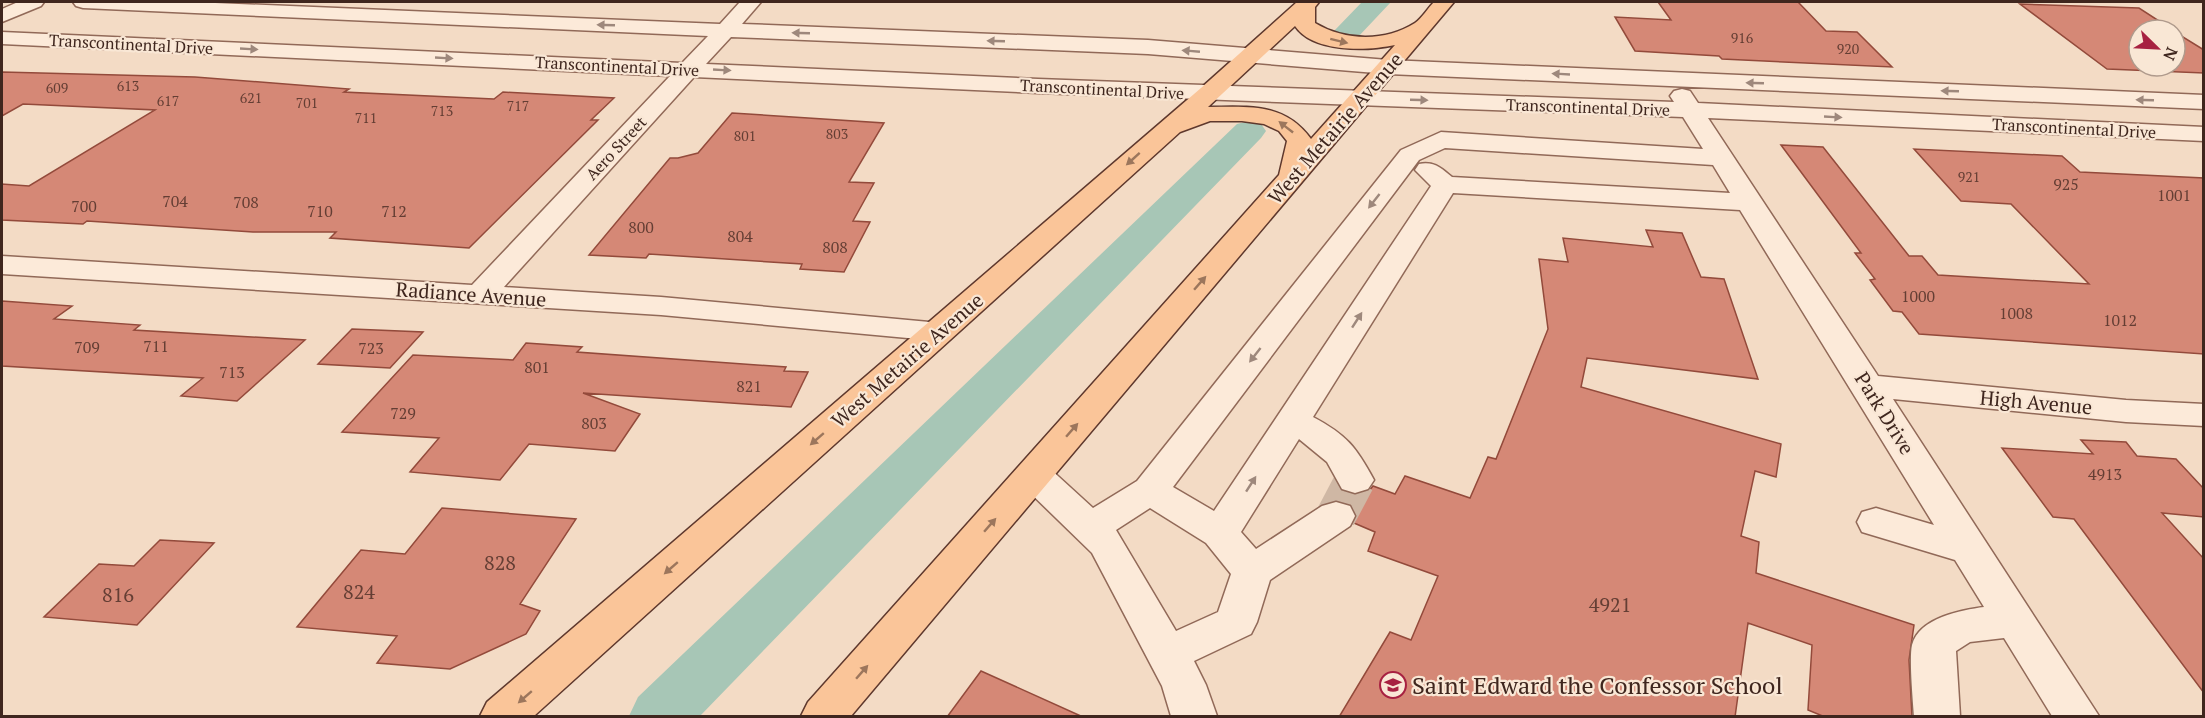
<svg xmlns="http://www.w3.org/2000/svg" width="2205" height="718" font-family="'PT Serif',serif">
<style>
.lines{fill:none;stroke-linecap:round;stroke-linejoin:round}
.canal{fill:#a7c6b6;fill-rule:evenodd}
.building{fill:#d58876;stroke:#934a3b;stroke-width:1.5}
.minor-tunnel{stroke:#cfb7a4;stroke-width:40;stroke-dasharray:40 20;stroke-linecap:butt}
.minor-casing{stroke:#916958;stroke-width:3}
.major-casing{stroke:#5e382d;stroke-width:3}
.minor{fill:#fcead9;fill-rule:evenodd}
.major{fill:#fac599;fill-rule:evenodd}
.oneway{fill:#9e887c}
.oneway2{fill:#9c765c}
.labels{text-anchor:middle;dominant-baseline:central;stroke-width:4.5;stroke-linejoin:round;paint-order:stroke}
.far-number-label{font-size:14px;fill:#643e34}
.far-street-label{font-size:16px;fill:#3f261e;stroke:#f9e7d5}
.number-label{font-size:16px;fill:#643e34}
.street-label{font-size:20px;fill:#3f261e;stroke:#f9e7d5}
.near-number-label{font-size:20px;fill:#643e34}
.near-poi-label{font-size:24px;fill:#3f261e;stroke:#f9e7d5;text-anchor:start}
</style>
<rect width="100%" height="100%" fill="#f3dbc5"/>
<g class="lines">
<path class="canal" d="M1362 2H1391L1358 37 1348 40 1338 37 1334 31Z
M1249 121 1261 124 1266 131 1261 138 700 716H629L638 697 1237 124Z"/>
</g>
<path class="building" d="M1658 2H1798L1826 31 1857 32 1892 67 1722 59 1719 56 1635 51 1615 17 1671 20Z
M2020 4 2139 8 2173 30H2139V66H2175V32L2204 50V73L2107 69Z
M2 72 195 77 349 89 344 92 494 99 503 92 614 98 591 120H598L469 248 330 238 336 232H253L87 221 83 224 2 220V184L29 186 155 110 23 104 2 116Z
M732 113 884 123 849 182 874 183 853 221 870 222 844 272 800 269 802 264 649 254 646 258 589 255 670 158H678L698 153Z
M1781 145 1823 147 1909 256H1922L1938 275 2089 284 2011 204 1961 201 1914 149 2062 156 2080 172 2204 178V354L1919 334 1902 312 1893 311 1870 280 1875 279 1855 253H1861Z
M1646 230 1682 233 1701 277 1724 279 1758 379 1587 358 1581 387 1781 444 1776 477 1755 471 1741 536 1759 542 1756 573 1914 625 1909 660 1912 717H1825L1808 710 1812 645 1748 623 1735 717H1339L1390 632 1411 640 1438 576 1368 551 1375 532 1354 523 1357 515 1352 505 1337 500 1323 503 1336 483 1341 491 1354 495 1369 491 1373 486 1395 494 1405 476 1470 498 1488 457 1496 459 1548 329 1539 259 1568 262 1563 238 1653 247Z
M2 301 72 306 54 319 140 325 134 330 305 340 237 401 181 396 203 378 2 366Z
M352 329 423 332 390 368 318 364Z
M526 343 582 347 577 352 786 367 784 371 808 372 791 407 583 393 640 414 615 451 529 444 500 480 410 472 439 438 342 432 413 355 513 360Z
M2081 440 2126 442 2137 456 2176 459 2204 489V517L2162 513 2204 559V693L2074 519 2053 517 2002 448 2093 454Z
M442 508 576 519 520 604 540 611 526 634 450 669 377 663 397 636 297 627 361 550 405 554Z
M160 540 214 543 137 625 44 617 99 564 134 566Z
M981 671 1083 717H947Z"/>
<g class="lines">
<path class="minor-tunnel" d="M1336 516 1355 480"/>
<defs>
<path id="minor" d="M18 2H44L41 6 2 22V9Z
M73 2H192L720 24 740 2H761L742 24 1148 40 1388 60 2204 95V109L1388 74 1148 54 731 37 706 64 1038 79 1674 102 1670 96 1674 91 1682 89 1690 91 1698 103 2204 127V141L1708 118 1878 376 2126 400 2204 404V426L2126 422 1893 399 2099 716H2052L2004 638 1970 642 1956 651 1960 716H1914C1913 702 1909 658 1912 645 1919 618 1961 610 1984 607L1955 560 1862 532 1857 522 1862 512 1876 508 1934 525 1740 210 1453 193 1313 417C1347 435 1356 447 1374 480L1368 489 1355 493 1342 489 1327 462 1299 439 1241 532 1256 549 1322 506 1336 502 1350 506 1355 516 1350 526 1270 580 1257 622 1251 634 1194 661 1206 685 1217 716H1171L1162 686 1092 553 1021 484 1015 475 1021 466 1034 462 1047 466 1093 508 1137 481 1401 150 1441 132 1703 149 1683 117 1038 93 694 77 504 287 661 297 951 324 956 331 951 338 940 341 661 315 2 274V256L472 285 670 76 2 44V32L682 63 708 36 83 8 76 6ZM1445 148 1713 165 1730 193 1452 177C1441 168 1434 161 1419 164L1415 170 1431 186 1214 511 1173 487 1419 160ZM1150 508 1206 543 1231 574 1218 612 1176 631 1116 530Z"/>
<path id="major" d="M1297 2H1319L1315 7V23C1345 41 1385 42 1415 23 1422 18 1428 8 1434 2H1454L851 716H801L808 702 1279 175 1287 141 1279 131 1264 124 1242 121H1210L1180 132 534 716H480L487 702 1201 88ZM1295 26C1313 53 1367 51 1395 45L1311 139C1284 102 1249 107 1208 107Z"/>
</defs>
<use href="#minor" class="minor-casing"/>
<use href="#major" class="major-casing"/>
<use href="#minor" class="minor"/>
<use href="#major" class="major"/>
</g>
<defs><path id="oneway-solid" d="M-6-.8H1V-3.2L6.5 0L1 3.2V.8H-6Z" transform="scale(1.5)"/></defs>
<g class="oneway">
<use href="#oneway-solid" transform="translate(606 25) rotate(-178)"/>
<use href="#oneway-solid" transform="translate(801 33) rotate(-178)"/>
<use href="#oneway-solid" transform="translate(996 41) rotate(-178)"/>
<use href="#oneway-solid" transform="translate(249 49) rotate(3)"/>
<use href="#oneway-solid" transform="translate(1191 51) rotate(-175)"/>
<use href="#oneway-solid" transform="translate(444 58) rotate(3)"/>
<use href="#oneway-solid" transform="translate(722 70) rotate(3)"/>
<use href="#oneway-solid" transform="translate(1561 74) rotate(-177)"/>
<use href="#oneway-solid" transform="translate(1755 83) rotate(-178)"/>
<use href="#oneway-solid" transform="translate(1950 91) rotate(-178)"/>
<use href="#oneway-solid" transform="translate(1419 100) rotate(2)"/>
<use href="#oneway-solid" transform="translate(2145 100) rotate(-178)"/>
<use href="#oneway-solid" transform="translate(1833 117) rotate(3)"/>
<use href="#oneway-solid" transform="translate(1374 201) rotate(128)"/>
<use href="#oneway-solid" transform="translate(1357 320) rotate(-57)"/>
<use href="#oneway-solid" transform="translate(1255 355) rotate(128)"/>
<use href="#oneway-solid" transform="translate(1251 484) rotate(-57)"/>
</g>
<g class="oneway2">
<use href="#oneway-solid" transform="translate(1339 41) rotate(14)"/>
<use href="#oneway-solid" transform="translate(1286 127) rotate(-142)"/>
<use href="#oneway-solid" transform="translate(1133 159) rotate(138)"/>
<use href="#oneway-solid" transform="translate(1200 283) rotate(-49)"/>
<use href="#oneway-solid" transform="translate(1072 430) rotate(-49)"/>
<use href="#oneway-solid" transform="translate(817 439) rotate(139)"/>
<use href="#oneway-solid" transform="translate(990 525) rotate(-49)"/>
<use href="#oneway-solid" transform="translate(671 568) rotate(139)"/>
<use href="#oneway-solid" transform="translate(862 672) rotate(-49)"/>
<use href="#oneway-solid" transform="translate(525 697) rotate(139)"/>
</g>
<defs>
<symbol id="school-ring" viewBox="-11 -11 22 22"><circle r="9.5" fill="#f9e7d5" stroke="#a72141" stroke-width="1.5"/><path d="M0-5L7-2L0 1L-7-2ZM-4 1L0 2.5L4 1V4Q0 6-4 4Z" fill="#a72141"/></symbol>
</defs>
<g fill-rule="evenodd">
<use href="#school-ring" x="1378" y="670" width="30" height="30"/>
</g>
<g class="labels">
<g class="far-number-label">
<text x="1742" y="37">916</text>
<text x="1848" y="48">920</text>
<text x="128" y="85">613</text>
<text x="57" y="87">609</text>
<text x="251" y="97">621</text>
<text x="168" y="100">617</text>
<text x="307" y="102">701</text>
<text x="518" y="105">717</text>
<text x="442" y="110">713</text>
<text x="366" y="117">711</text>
<text x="837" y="133">803</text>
<text x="745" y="135">801</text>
<text x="1969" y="176">921</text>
</g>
<g class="far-street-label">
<text transform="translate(131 44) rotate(3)">Transcontinental Drive</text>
<text transform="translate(617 66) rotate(3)">Transcontinental Drive</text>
<text transform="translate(1102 89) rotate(3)">Transcontinental Drive</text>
<text transform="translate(1588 107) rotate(2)">Transcontinental Drive</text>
<text transform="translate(2074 128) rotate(3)">Transcontinental Drive</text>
<text transform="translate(616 148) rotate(-47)">Aero Street</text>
</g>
<g class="number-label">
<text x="2066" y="184">925</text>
<text x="2174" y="195">1001</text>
<text x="175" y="201">704</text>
<text x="246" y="202">708</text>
<text x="84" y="206">700</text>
<text x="320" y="211">710</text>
<text x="394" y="211">712</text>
<text x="641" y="227">800</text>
<text x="740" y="236">804</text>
<text x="835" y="247">808</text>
<text x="1918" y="296">1000</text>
<text x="2016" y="313">1008</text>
<text x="2120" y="320">1012</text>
<text x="156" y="346">711</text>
<text x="87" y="347">709</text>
<text x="371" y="348">723</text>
<text x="537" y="367">801</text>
<text x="232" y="372">713</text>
<text x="749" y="386">821</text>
<text x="403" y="413">729</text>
<text x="594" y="423">803</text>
<text x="2105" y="474">4913</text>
</g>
<g class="street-label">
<text transform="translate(1335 128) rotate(-49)">West Metairie Avenue</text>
<text transform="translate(471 294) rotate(4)">Radiance Avenue</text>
<text transform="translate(907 360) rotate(-41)">West Metairie Avenue</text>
<text transform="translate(2036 402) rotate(5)">High Avenue</text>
<text transform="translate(1885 413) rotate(58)">Park Drive</text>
</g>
<g class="near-number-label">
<text x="500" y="562">828</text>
<text x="359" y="591">824</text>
<text x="118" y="594">816</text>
<text x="1610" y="604">4921</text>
</g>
<g class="near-poi-label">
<text x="1412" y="685">Saint Edward the Confessor School</text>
</g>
</g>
<rect width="2205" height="718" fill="none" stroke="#3f261e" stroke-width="6"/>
<g transform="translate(2157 48) rotate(114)"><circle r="28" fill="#f9e7d5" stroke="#af9a8c" stroke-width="1.5"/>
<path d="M0-4.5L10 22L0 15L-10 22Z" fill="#a72141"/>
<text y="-9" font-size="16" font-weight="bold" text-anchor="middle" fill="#3f261e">N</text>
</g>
</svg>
